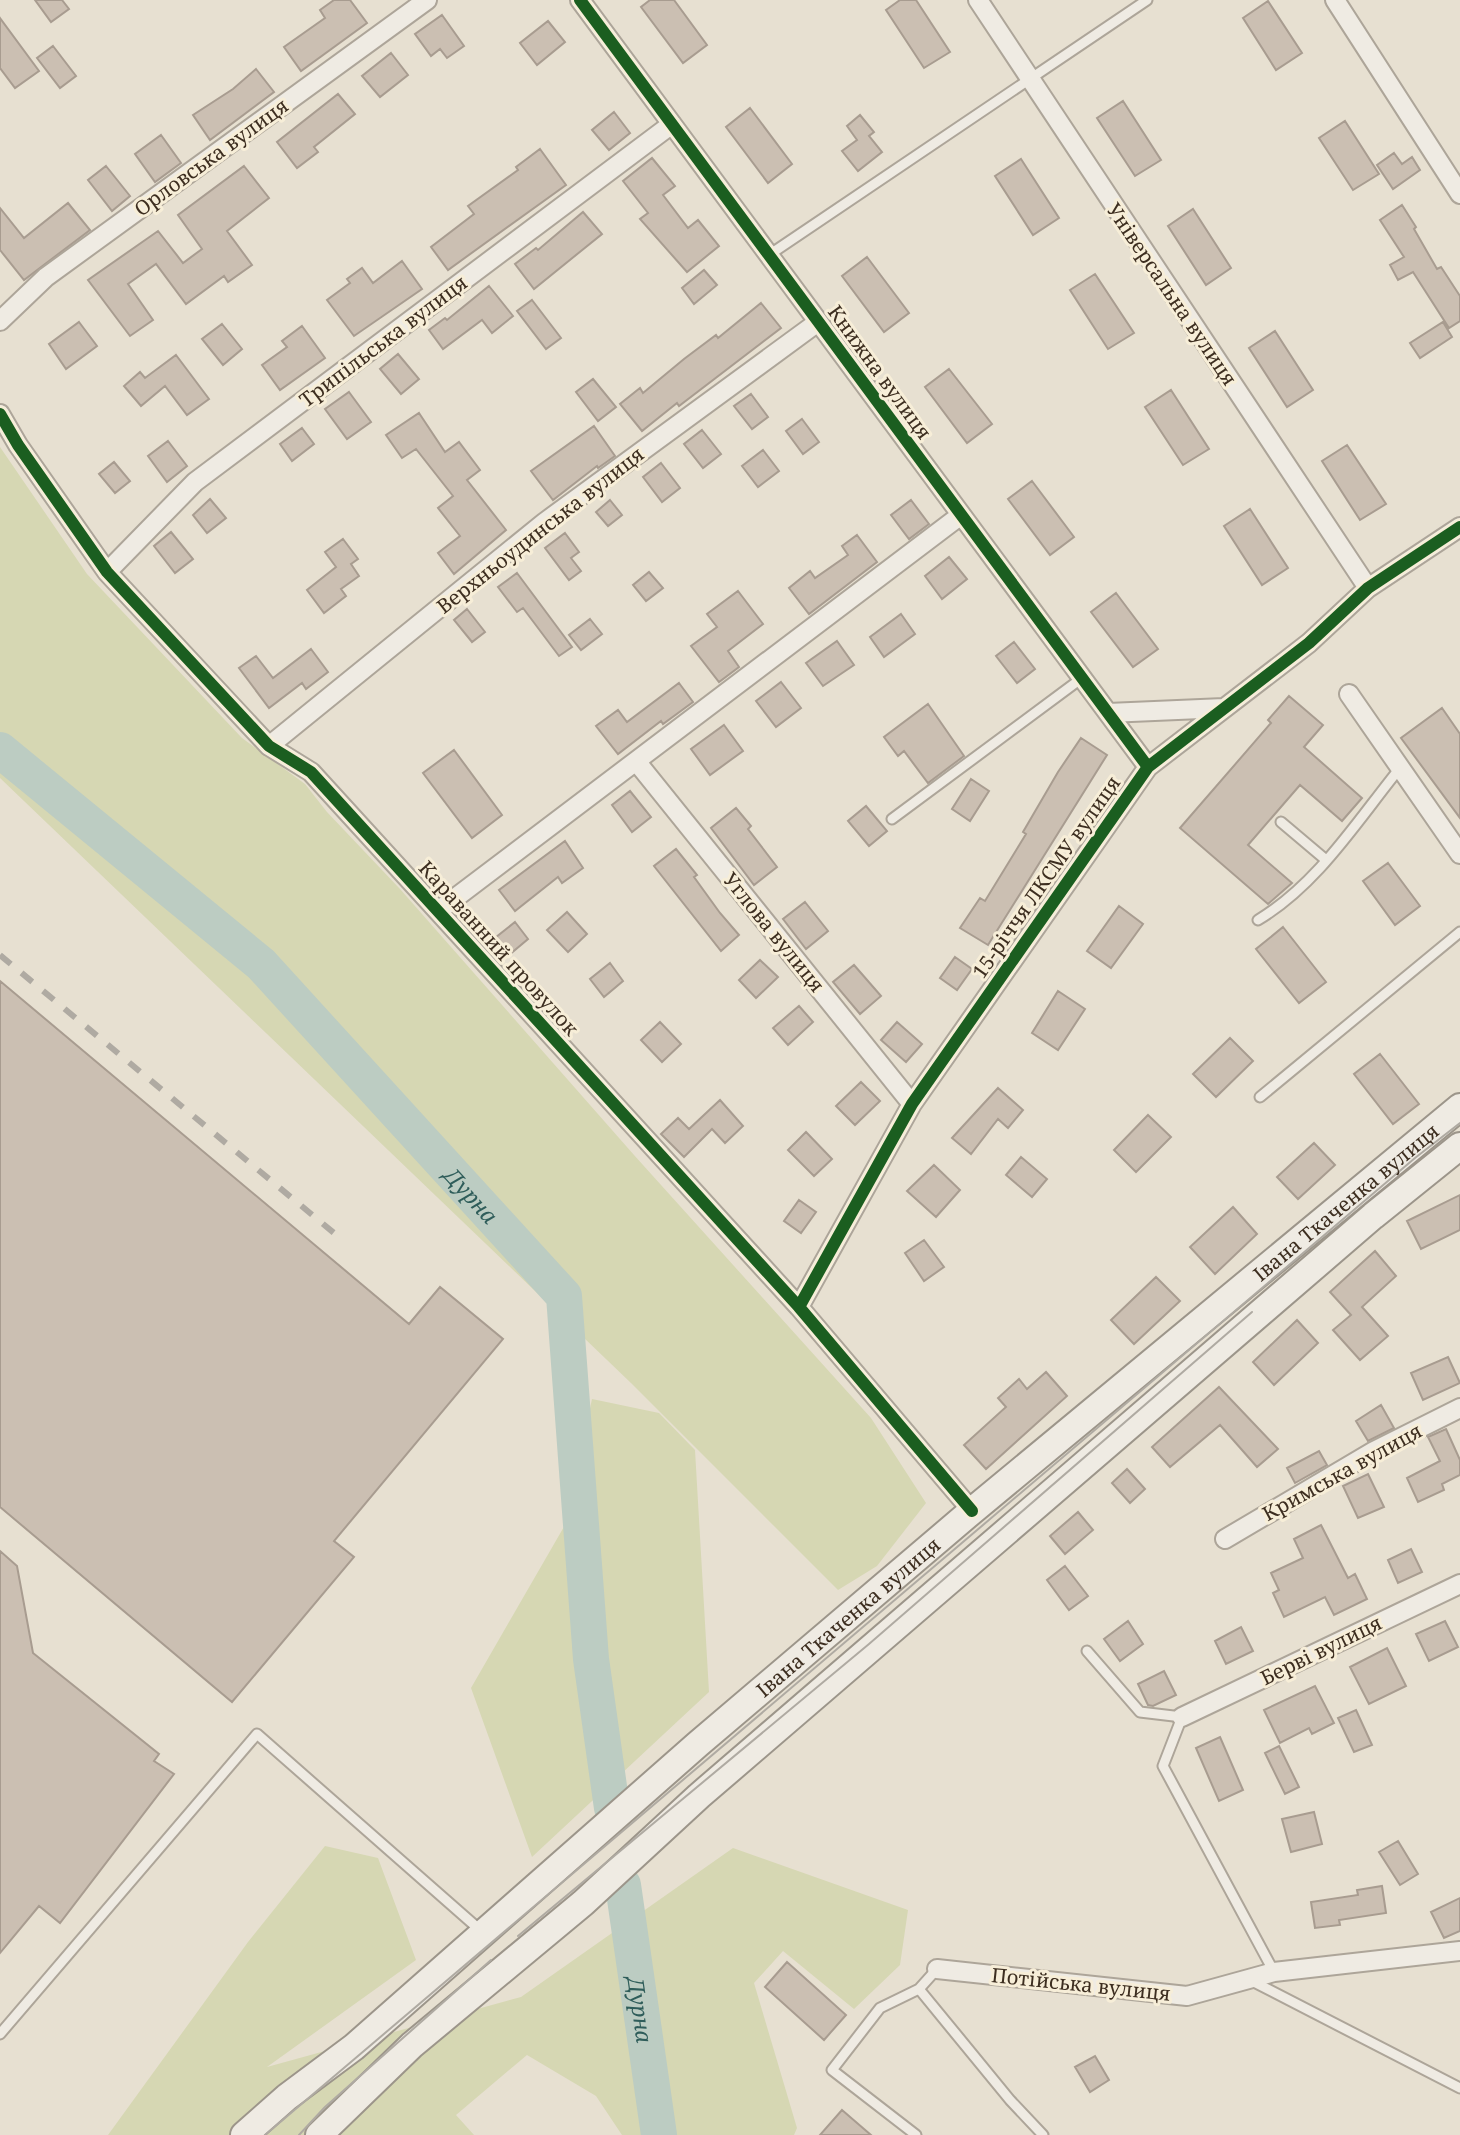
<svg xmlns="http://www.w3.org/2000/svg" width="1460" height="2135" font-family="'Noto Serif',serif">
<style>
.green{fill:#d6d7b3}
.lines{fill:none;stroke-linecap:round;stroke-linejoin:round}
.river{stroke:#bcccc2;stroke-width:36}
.building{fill:#cbbfb2;stroke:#a89c90;stroke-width:2}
.service-casing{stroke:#ada599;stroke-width:13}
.minor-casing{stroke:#ada599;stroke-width:22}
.secondary-casing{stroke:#9c958a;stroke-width:30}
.service{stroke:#efebe3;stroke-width:9}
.minor{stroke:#efebe3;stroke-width:18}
.secondary{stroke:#efebe3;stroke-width:26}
.tram{stroke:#afaaa2;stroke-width:2}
.rail{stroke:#afaaa2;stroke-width:6;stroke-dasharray:14 14;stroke-linecap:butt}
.cycleway-casing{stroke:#f7eed8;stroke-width:17}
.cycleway{stroke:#1b5e20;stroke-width:12}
.labels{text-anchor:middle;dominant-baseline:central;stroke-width:6;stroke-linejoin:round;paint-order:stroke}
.street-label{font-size:20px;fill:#3d2e20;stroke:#f7eed8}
.water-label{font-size:22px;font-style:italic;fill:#2f5d5a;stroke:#f7eed8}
</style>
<rect width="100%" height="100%" fill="#e7e0d1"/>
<path class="green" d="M0 447 87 574 242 738 305 784 327 812 400 889 634 1155 871 1418 926 1503 877 1566 838 1590 631 1383 0 778Z
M592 1399 659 1413 695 1450 709 1692 532 1857 471 1688 565 1525Z
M325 1846 378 1858 416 1960 267 2067 521 1997 733 1848 908 1910 900 1965 854 2009 783 1951 754 1983 797 2128 794 2135H622L596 2096 527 2055 456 2115 474 2135H108L248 1942Z"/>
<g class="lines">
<g class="river">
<path id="s1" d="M0 750 261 964 564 1296 591 1659 612 1808"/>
<path id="s2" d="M623 1885 659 2135"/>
</g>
</g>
<path class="building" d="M35 0H62L69 9 51 22Z
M334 0H350L367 23 301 71 284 47 325 18 320 10Z
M650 0H674L707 45 683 63 641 7Z
M900 0H916L950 52 924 68 886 10Z
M1268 1 1302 53 1276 70 1243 18Z
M442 15 464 46 447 58 440 49 431 56 415 34Z
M0 18 39 71 15 88 0 68Z
M548 21 565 42 537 65 520 43Z
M53 46 76 76 60 88 37 58Z
M391 53 408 75 380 97 362 76Z
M256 69 274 92 210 140 193 115 233 89Z
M338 94 355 114 314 147 318 152 297 168 277 142Z
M1123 101 1161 160 1135 176 1097 118Z
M750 108 792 164 768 183 726 127Z
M614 112 630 133 609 150 592 130Z
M860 115 874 132 869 136 882 152 858 171 842 151 857 140 847 126Z
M1345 121 1379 174 1353 190 1319 138Z
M161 135 181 163 155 182 135 154Z
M540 149 566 185 448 270 431 247 474 214 468 206 518 170 516 167Z
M1394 153 1402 164 1412 157 1420 170 1393 189 1377 165Z
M652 158 675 186 663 195 688 228 698 220 719 246 687 272 640 219 648 213 623 181Z
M1021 159 1059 218 1033 235 995 176Z
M106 166 130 196 112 211 88 180Z
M244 166 269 198 227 231 252 265 228 282 224 276 186 304 156 264 128 284 153 320 130 336 88 280 158 231 183 263 202 249 178 215Z
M68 203 90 230 24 280 0 250V208L24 238Z
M1402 205 1416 227 1414 229 1437 269 1441 267 1460 296V321L1449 328 1413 272 1398 280 1390 265 1404 257 1380 220Z
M1193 209 1231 268 1206 285 1168 226Z
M583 212 602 234 534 289 515 264 536 248 538 250Z
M867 257 909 313 884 332 842 276Z
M402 261 422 289 354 336 327 300 350 283 347 279 362 268 373 283Z
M704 270 717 285 694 304 682 288Z
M1095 274 1134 333 1108 349 1070 290Z
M489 286 513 316 492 333 482 320 443 349 429 330 445 318 447 320Z
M532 300 561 338 546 349 517 311Z
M761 303 781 328 679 406 677 403 642 431 620 404 640 388 643 393 684 359 716 335 718 338Z
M79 322 97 346 66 369 49 344Z
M1443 322 1452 337 1420 358 1410 343Z
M222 324 242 349 223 365 202 339Z
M302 326 325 358 280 390 262 365 287 347 282 341Z
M1275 331 1313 390 1287 407 1249 348Z
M398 354 419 379 401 394 380 369Z
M176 355 209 399 187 415 165 386 141 406 124 386 140 372 145 378Z
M949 369 992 424 967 443 925 387Z
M593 379 616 407 598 421 576 392Z
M1171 390 1209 449 1183 465 1145 407Z
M349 392 371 422 347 439 325 409Z
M751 394 768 417 752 429 734 406Z
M419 413 445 452 459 442 480 470 467 480 506 530 454 574 438 553 460 536 438 508 453 496 416 449 402 458 386 435Z
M802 419 819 442 803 454 786 431Z
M594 426 615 456 598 468 597 466 553 500 531 471Z
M302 428 314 444 292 461 280 444Z
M702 430 721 454 703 468 684 444Z
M168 441 187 466 167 482 148 456Z
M1347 445 1386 504 1360 520 1322 461Z
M763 450 779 471 758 487 742 466Z
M114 462 130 481 115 493 99 474Z
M661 463 680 488 662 502 643 477Z
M1032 481 1074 537 1050 555 1008 499Z
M210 499 226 518 207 533 193 515Z
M610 500 622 515 608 526 596 512Z
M911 500 929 524 909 539 891 515Z
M1250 509 1288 568 1262 585 1224 526Z
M171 532 193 559 175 573 154 546Z
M565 533 579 552 571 558 581 571 569 580 545 548Z
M857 535 877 562 809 614 789 588 810 571 815 578 848 555 842 546Z
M343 539 358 559 351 564 359 576 341 589 346 596 324 613 307 590 336 567 325 552Z
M949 557 967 579 942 599 925 576Z
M649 572 663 588 646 601 633 585Z
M517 573 572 647 559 656 523 608 517 612 498 587Z
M738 591 763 624 728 651 739 667 719 682 691 646 717 627 707 614Z
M1116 593 1158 649 1133 667 1091 612Z
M467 609 485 632 472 642 454 620Z
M901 614 915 634 884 657 870 637Z
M590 619 602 634 581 650 569 635Z
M837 641 854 665 823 686 806 663Z
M1014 642 1035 669 1017 683 996 656Z
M311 649 328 672 306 689 302 683 269 708 239 668 256 656 273 678Z
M781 682 801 708 776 727 756 701Z
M679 683 693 702 663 724 661 721 618 754 596 726 618 710 627 722Z
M1289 696 1323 725 1304 747 1362 798 1342 821 1300 785 1248 845 1292 883 1268 904 1180 828 1271 723 1268 720Z
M928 704 964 756 928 783 904 751 898 756 884 737Z
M1442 708 1460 734V818L1401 738Z
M724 725 743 751 710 775 691 749Z
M1081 738 1107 755 988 945 960 928 980 898 985 901 1026 834 1023 832 1058 772Z
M454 750 502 815 472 838 423 773Z
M971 779 989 791 970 821 952 809Z
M630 791 651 817 632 832 612 805Z
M866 806 887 831 869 846 848 821Z
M736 808 751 826 748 829 777 867 754 885 711 828Z
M565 841 583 868 562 883 558 877 515 911 499 890Z
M676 849 697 875 694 877 720 913 739 935 721 951 654 866Z
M1388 863 1420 906 1395 925 1363 881Z
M805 902 828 931 806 949 783 919Z
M1119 906 1143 924 1111 968 1087 951Z
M567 912 587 934 568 952 547 930Z
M515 922 528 939 509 955 495 938Z
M1283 927 1326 982 1299 1003 1256 949Z
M955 957 972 969 957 990 940 978Z
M760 960 778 977 756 998 739 980Z
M610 963 623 981 604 997 590 979Z
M854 965 881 996 860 1014 833 982Z
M0 981 409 1324 440 1287 503 1339 334 1541 354 1557 232 1702 0 1507Z
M1058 991 1085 1009 1058 1050 1032 1033Z
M799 1006 813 1022 788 1045 773 1028Z
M660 1022 681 1044 662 1062 641 1040Z
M897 1022 922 1044 906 1062 881 1040Z
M1230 1038 1253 1061 1216 1097 1193 1074Z
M1380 1054 1419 1104 1393 1124 1354 1074Z
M861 1082 880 1101 855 1125 836 1106Z
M998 1088 1023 1110 1008 1128 998 1119 971 1154 952 1138Z
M720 1100 743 1126 725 1143 712 1129 684 1157 661 1134 678 1118 689 1129Z
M1148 1115 1171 1137 1136 1172 1114 1150Z
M806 1132 832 1159 814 1176 788 1150Z
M1314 1143 1335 1165 1298 1199 1277 1177Z
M1021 1157 1047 1179 1032 1197 1006 1175Z
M934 1165 960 1190 936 1217 907 1191Z
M1460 1195V1230L1421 1249 1407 1221Z
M799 1200 816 1212 801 1233 784 1221Z
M1233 1207 1257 1234 1215 1274 1190 1247Z
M924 1240 944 1267 924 1281 905 1253Z
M1375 1251 1396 1276 1362 1307 1388 1336 1360 1360 1333 1330 1351 1315 1330 1292Z
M1156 1277 1180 1301 1134 1344 1111 1320Z
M1297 1320 1318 1343 1274 1385 1253 1362Z
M1448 1357 1460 1383 1423 1400 1411 1373Z
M1046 1372 1067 1396 986 1469 964 1445 1006 1407 998 1398 1019 1379 1027 1389Z
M1219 1387 1278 1449 1257 1467 1220 1425 1170 1467 1152 1447Z
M1381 1405 1394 1428 1368 1441 1356 1421Z
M1446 1429 1460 1460V1475L1442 1484 1444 1490 1418 1502 1407 1478 1440 1461 1428 1437Z
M1319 1451 1327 1465 1295 1483 1287 1468Z
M1127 1469 1145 1489 1130 1503 1112 1483Z
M1368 1474 1384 1507 1358 1518 1343 1486Z
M1078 1512 1093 1530 1065 1554 1050 1536Z
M1321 1525 1348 1578 1355 1574 1367 1599 1334 1615 1325 1597 1284 1617 1273 1593 1279 1590 1271 1573 1303 1558 1294 1539Z
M1411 1549 1422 1572 1398 1583 1388 1560Z
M0 1551 17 1566 33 1653 159 1754 154 1761 174 1774 60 1923 39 1906 0 1953Z
M1065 1566 1088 1596 1069 1610 1047 1580Z
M1128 1621 1143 1644 1120 1661 1104 1639Z
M1445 1621 1458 1647 1429 1661 1416 1634Z
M1241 1627 1253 1651 1226 1664 1215 1641Z
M1387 1648 1406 1686 1369 1704 1350 1667Z
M1164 1671 1176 1695 1153 1706 1148 1705 1138 1684Z
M1315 1686 1334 1723 1312 1734 1309 1728 1280 1743 1264 1710Z
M1356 1710 1372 1745 1354 1752 1338 1718Z
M1220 1737 1243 1790 1219 1801 1196 1748Z
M1279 1746 1299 1787 1285 1794 1265 1753Z
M1314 1812 1322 1844 1291 1852 1282 1819Z
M1398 1841 1418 1874 1400 1885 1379 1852Z
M1382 1886 1386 1913 1339 1920 1340 1925 1315 1928 1311 1902 1358 1895 1357 1890Z
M1460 1898V1931L1444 1938 1431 1912Z
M787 1962 846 2015 824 2040 765 1987Z
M1095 2056 1109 2080 1090 2092 1075 2067Z
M842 2110 871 2135H820Z"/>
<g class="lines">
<defs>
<path id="service" d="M769 255 1147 0
M892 819 1082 678
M1281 822 1326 860
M1258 920C1318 884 1357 821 1400 768
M1260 1097 1460 932
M1087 1651 1140 1712 1182 1717 1163 1766 1274 1972
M937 1969 919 1989 1010 2100 1043 2135
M1250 1980 1460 2088
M0 2034 257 1734 480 1930
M916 2135 832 2070 880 2008 919 1989"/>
<path id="minor" d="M580 0 1148 767
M978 0 1368 588
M1335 0 1460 194
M0 321 46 277 427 0
M0 414 18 445 107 572 269 746 311 772 799 1307 972 1511
M107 572 195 482 672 124
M1349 694 1460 854
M1108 713 1224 708
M269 746 545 522 818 322
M636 761 912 1104
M438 911 961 515
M799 1307 912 1104 1148 767 1309 643 1368 588 1460 527
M1225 1539 1374 1451 1460 1408
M1182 1717 1460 1584
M937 1969 1187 1996 1274 1972 1460 1951"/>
<g id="secondary">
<path id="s3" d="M244 2135 287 2097 354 2047 698 1744 972 1511 1460 1107"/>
<path d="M319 2135 412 2045 583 1903 699 1796 1373 1216 1460 1146"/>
</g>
</defs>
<use href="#service" class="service-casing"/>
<use href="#minor" class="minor-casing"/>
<use href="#secondary" class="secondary-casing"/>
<use href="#service" class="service"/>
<use href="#minor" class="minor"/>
<use href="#secondary" class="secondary"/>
<path class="tram" d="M518 1936 869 1644 1252 1312
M265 2135 1415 1158 1460 1123
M299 2135 325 2107 491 1960"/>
<path class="rail" d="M0 955 340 1238"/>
<defs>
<path id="cycleway" d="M580 0 1148 767
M0 414 18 445 107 572 269 746 311 772 799 1307 972 1511
M799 1307 912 1104 1148 767 1309 643 1368 588 1460 527"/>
</defs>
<use href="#cycleway" class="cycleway-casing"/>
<use href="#cycleway" class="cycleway"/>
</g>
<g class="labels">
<g class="street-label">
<text transform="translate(211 157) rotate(-36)">Орловська вулиця</text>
<text transform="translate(1172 294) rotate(56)">Універсальна вулиця</text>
<text transform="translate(383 341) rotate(-37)">Трипільська вулиця</text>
<text transform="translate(880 372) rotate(54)">Книжна вулиця</text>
<text transform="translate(540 530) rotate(-38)">Верхньоудинська вулиця</text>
<text transform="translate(1046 877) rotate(-55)">15-річчя ЛКСМУ вулиця</text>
<text transform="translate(774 932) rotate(51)">Углова вулиця</text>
<text transform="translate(499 948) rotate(48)">Караванний провулок</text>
<text stroke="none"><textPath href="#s3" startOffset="1444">Івана Ткаченка вулиця</textPath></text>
<text transform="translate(1342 1472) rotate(-29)">Кримська вулиця</text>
<text stroke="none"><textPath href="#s3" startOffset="796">Івана Ткаченка вулиця</textPath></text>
<text transform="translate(1321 1650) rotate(-26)">Берві вулиця</text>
<text transform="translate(1081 1984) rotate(6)">Потійська вулиця</text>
</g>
<g class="water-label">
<text stroke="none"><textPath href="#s1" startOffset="650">Дурна</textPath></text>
<text stroke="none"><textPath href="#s2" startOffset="126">Дурна</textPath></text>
</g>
</g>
</svg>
